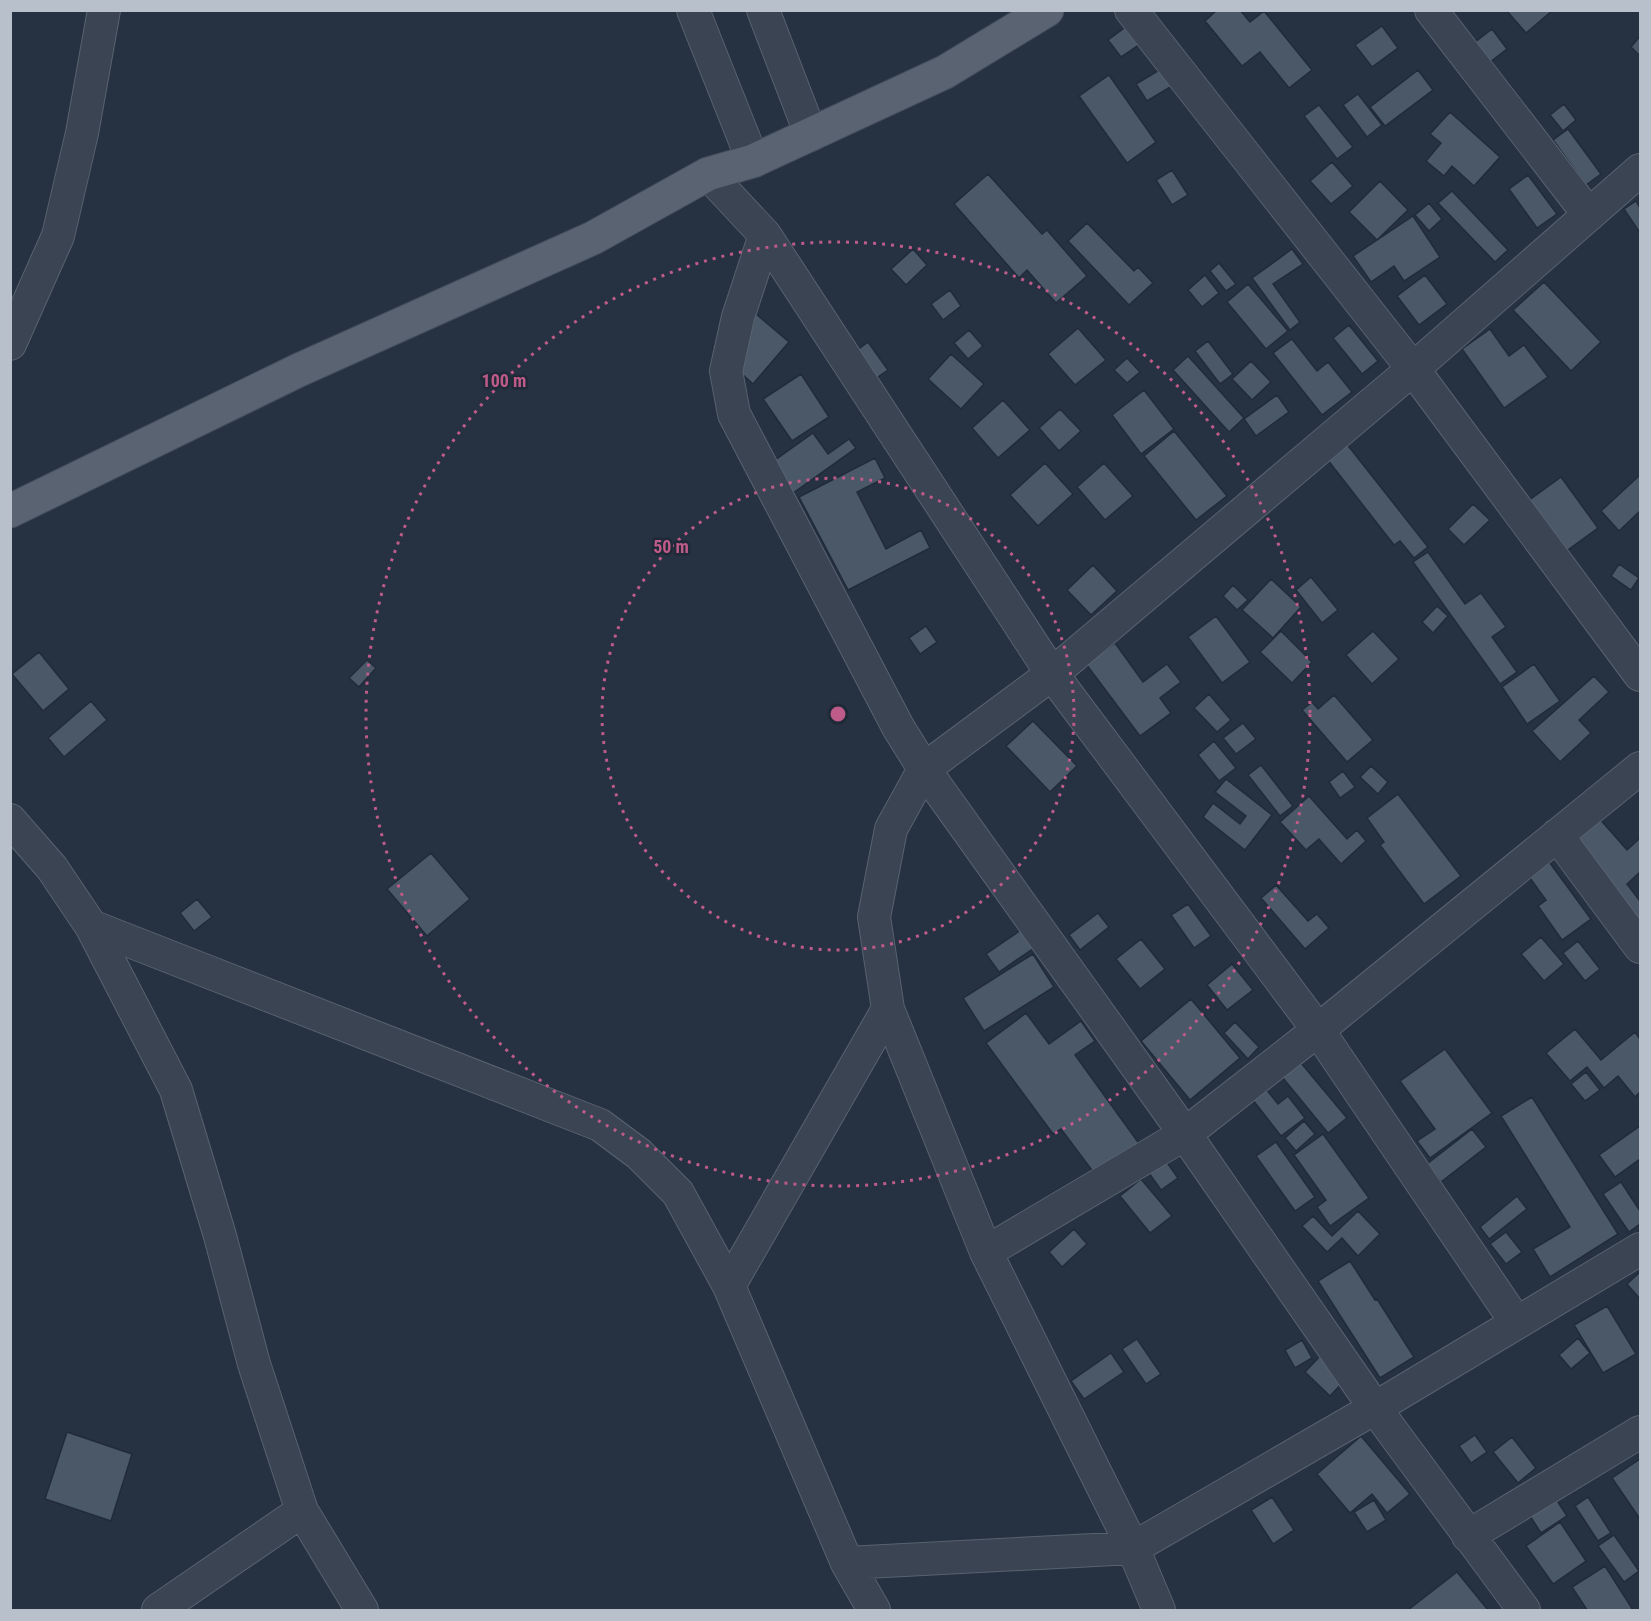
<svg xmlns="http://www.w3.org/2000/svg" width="1651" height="1621" font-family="'Roboto Condensed',sans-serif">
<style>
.building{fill:#4a5868;stroke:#212b39;stroke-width:1.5}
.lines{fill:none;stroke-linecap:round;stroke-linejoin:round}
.street-casing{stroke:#59626f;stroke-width:34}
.primary-casing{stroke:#444d5b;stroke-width:35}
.street{stroke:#3b4452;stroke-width:32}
.primary{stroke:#596371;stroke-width:33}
.ring{fill:none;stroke:#be5b88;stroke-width:3;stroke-dasharray:3 6}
.centre{fill:#be5b88;stroke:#1f2937;stroke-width:3}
.ring-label{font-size:18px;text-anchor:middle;font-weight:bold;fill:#be5b88;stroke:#1f2937;stroke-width:5;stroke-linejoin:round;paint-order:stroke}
</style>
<rect width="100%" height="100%" fill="#263242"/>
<path class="building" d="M1217 10H1240L1250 22 1264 11 1312 70 1289 88 1260 52 1242 66 1205 21Z
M1506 10H1553L1526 33Z
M1127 26 1140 44 1121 57 1108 40Z
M1382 26 1398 48 1372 67 1355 45Z
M1492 29 1507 49 1485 66 1470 46Z
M1640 36V56L1631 47Z
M1161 69 1172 86 1147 101 1136 84Z
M1418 70 1433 90 1385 126 1370 107Z
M1109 75 1156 142 1127 163 1079 96Z
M1358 94 1382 125 1367 137 1343 105Z
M1564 104 1576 120 1563 131 1550 115Z
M1319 105 1353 147 1337 159 1304 116Z
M1450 112 1500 157 1474 186 1452 166 1444 176 1426 161 1441 143 1430 134Z
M1568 129 1601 174 1586 185 1553 140Z
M1332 162 1353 186 1331 204 1310 181Z
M1172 170 1188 195 1172 205 1156 180Z
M988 174 1042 234 1047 230 1087 276 1056 303 1027 270 1019 278 954 204Z
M1528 175 1557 214 1537 228 1509 189Z
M1380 181 1408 210 1377 240 1349 212Z
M1452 191 1508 250 1495 262 1438 203Z
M1636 201 1640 208V233L1624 209Z
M1429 203 1442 219 1429 231 1415 215Z
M1413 216 1440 257 1404 281 1394 266 1371 282 1353 256Z
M1087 223 1134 271 1138 267 1153 283 1129 305 1068 241Z
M913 249 927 265 906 285 891 269Z
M1292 249 1303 264 1273 284 1300 322 1290 330 1252 278Z
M1219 263 1236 284 1226 291 1210 271Z
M1205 275 1219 293 1202 307 1188 290Z
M1425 275 1447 304 1419 325 1397 296Z
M1544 282 1601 342 1571 371 1513 310Z
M1248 284 1288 331 1266 349 1227 302Z
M950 290 961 306 943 320 931 304Z
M748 307 789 342 753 384 712 347Z
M1349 325 1378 361 1362 374 1333 338Z
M1078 328 1106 360 1075 385 1048 354Z
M1490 329 1509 356 1524 345 1548 377 1504 408 1462 349Z
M969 330 983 346 968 359 954 343Z
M1292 339 1317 371 1328 362 1352 392 1322 415 1273 353Z
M1208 341 1233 374 1220 384 1195 351Z
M868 342 888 370 875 379 856 351Z
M951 354 984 384 961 409 928 379Z
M1188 356 1244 418 1229 432 1173 370Z
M1127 358 1140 372 1127 383 1114 370Z
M1251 361 1271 382 1252 400 1232 379Z
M801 374 829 417 792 441 763 399Z
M1144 390 1174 429 1141 454 1112 415Z
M1277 395 1289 412 1256 436 1244 419Z
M1003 400 1030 430 998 458 972 428Z
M1060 409 1081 431 1059 451 1039 428Z
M1174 431 1227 496 1196 520 1144 456Z
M813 433 828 454 849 439 856 448 786 498 764 468Z
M1346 443 1428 547 1414 558 1400 541 1394 545 1327 459Z
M875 458 885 478 857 492 886 549 921 530 930 548 848 590 799 497Z
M1045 463 1073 494 1038 526 1010 495Z
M1104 463 1133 496 1105 520 1077 487Z
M1640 475V511L1619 531 1601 511Z
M1561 477 1598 528 1565 552 1528 501Z
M1473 504 1490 520 1464 545 1448 529Z
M1428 552 1465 604 1481 593 1506 627 1492 637 1517 672 1500 684 1413 562Z
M1619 564 1639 578 1631 590 1611 576Z
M1093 565 1117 591 1091 615 1067 590Z
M1311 577 1338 610 1322 623 1296 590Z
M1271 579 1301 607 1273 638 1242 610Z
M1233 585 1248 600 1237 610 1223 596Z
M1437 606 1448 616 1433 633 1422 622Z
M1216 616 1250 662 1222 683 1188 637Z
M926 626 937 642 920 654 909 638Z
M1281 631 1312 662 1292 683 1260 652Z
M1373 631 1399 659 1372 684 1346 655Z
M1115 643 1143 682 1167 664 1181 682 1160 698 1171 713 1140 736 1086 664Z
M39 652 69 689 43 711 12 674Z
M367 660 376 668 359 687 349 678Z
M1534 664 1560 701 1527 724 1502 687Z
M1594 676 1609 692 1579 720 1591 733 1560 762 1532 731Z
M1209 694 1231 720 1217 732 1194 708Z
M1334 695 1373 740 1347 762 1302 710 1312 702 1318 709Z
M91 701 107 720 64 757 48 738Z
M1033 721 1077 766 1050 792 1006 746Z
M1243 723 1256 739 1236 754 1223 738Z
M1214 741 1236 768 1219 781 1198 755Z
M1261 765 1293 806 1280 816 1248 775Z
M1371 766 1388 782 1378 794 1360 777Z
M1343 771 1355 787 1340 798 1329 782Z
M1226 779 1272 815 1245 850 1203 817 1213 803 1240 824 1246 816 1215 792Z
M1398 794 1461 876 1424 904 1380 845 1384 842 1367 818Z
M1309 796 1347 839 1357 830 1366 841 1341 864 1319 839 1306 850 1280 822Z
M1598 817 1627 850 1640 838V872L1627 884 1640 901V919L1638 921 1569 842Z
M431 853 470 899 427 936 387 889Z
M1547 859 1591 919 1562 940 1538 906 1546 900 1527 874Z
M1276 885 1308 921 1317 914 1329 928 1305 949 1261 898Z
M197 899 212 917 194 931 180 913Z
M1188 904 1211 936 1194 948 1171 915Z
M1098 913 1109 927 1080 950 1069 935Z
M1021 930 1034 948 999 972 986 954Z
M1541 937 1564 964 1544 981 1521 954Z
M1141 939 1165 969 1140 989 1116 959Z
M1578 941 1600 969 1585 981 1563 953Z
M1033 954 1054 987 984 1031 963 998Z
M1232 964 1253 990 1227 1010 1207 985Z
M1191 999 1240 1058 1190 1100 1141 1041Z
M1026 1013 1049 1044 1081 1021 1095 1041 1075 1055 1143 1149 1100 1181 1061 1129 1053 1134 986 1043Z
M1235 1022 1259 1047 1248 1059 1224 1033Z
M1575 1029 1601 1060 1635 1032 1640 1039V1092L1635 1097 1618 1076 1604 1088 1587 1067 1570 1081 1546 1053Z
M1445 1049 1492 1113 1430 1158 1417 1141 1435 1129 1400 1081Z
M1296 1057 1347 1118 1328 1133 1278 1072Z
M1586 1072 1600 1090 1585 1101 1571 1084Z
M1262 1084 1278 1104 1288 1096 1305 1118 1281 1136 1249 1095Z
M1532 1097 1618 1234 1550 1277 1533 1249 1570 1227 1501 1116Z
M1304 1121 1315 1134 1296 1151 1285 1138Z
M1640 1126V1159L1615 1177 1599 1155Z
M1472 1129 1486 1147 1441 1182 1427 1164Z
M1323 1134 1369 1198 1330 1226 1317 1207 1326 1200 1294 1155Z
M1276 1142 1315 1197 1295 1211 1256 1156Z
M1166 1161 1178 1178 1161 1190 1149 1173Z
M1141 1179 1172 1216 1150 1233 1120 1196Z
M1621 1182 1640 1211V1224L1629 1232 1603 1194Z
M1517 1196 1527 1209 1489 1239 1480 1227Z
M1358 1211 1380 1234 1358 1256 1342 1238 1327 1252 1302 1226 1313 1216 1332 1236Z
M1074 1229 1087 1244 1062 1267 1049 1252Z
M1506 1232 1522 1252 1506 1264 1490 1244Z
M1350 1261 1375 1300 1377 1299 1414 1357 1380 1378 1318 1281Z
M1640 1272V1299L1627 1284Z
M1607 1306 1636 1354 1603 1373 1574 1325Z
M1578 1338 1590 1353 1571 1369 1559 1355Z
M1137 1339 1161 1374 1146 1384 1122 1349Z
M1302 1340 1312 1358 1295 1368 1285 1350Z
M1111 1353 1124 1372 1084 1399 1071 1381Z
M1323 1353 1348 1377 1330 1396 1305 1372Z
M67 1432 132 1454 111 1521 45 1499Z
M1475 1435 1487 1452 1471 1463 1459 1446Z
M1361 1436 1410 1494 1387 1513 1372 1494 1350 1513 1317 1474Z
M1512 1437 1536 1468 1518 1483 1493 1452Z
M1640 1459V1519L1612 1478Z
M1272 1497 1294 1530 1273 1544 1251 1510Z
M1588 1497 1611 1533 1598 1541 1575 1506Z
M1556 1499 1567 1516 1541 1533 1530 1516Z
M1374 1500 1386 1520 1367 1532 1354 1512Z
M1560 1522 1586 1561 1553 1584 1526 1546Z
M1614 1535 1639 1571 1624 1582 1598 1546Z
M1605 1566 1633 1610H1587L1572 1587Z
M1457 1572 1488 1610H1408Z"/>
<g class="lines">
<defs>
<path id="street" d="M693 10 753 161
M763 10 811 135
M1131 10 1413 369 1640 675
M1431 10 1589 215
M708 174 765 235 1052 674 1318 1030 1516 1322
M765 235 738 317 726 371 734 414 898 727 924 769 1185 1134 1375 1408 1524 1610
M10 344 58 236 82 133 104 10
M10 820 52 868 91 926 176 1090 220 1236 254 1364 302 1511 362 1610
M1557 835 1640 947
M91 926 600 1125 639 1154 678 1193 729 1286 847 1563 874 1610
M986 1252 1185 1134 1318 1030 1640 768
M729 1286 888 1009
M1468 1536 1640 1432
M847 1563 1133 1548 1375 1408 1640 1249
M158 1610 302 1511
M1159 1610 1133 1548 986 1252 888 1009 874 917 891 829 924 769 1052 674 1413 369 1640 170"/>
<path id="primary" d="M10 511 299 370 593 238 708 174 753 161 945 72 1047 10"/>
</defs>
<use href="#street" class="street-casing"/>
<use href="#primary" class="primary-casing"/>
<use href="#street" class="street"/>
<use href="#primary" class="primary"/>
</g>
<g class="ring">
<circle cx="838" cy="714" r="236"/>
<circle cx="838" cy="714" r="472"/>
</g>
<circle cx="838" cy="714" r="9" class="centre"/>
<g class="ring-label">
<text x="504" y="387">100 m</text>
<text x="671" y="553">50 m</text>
</g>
<rect width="1651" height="1621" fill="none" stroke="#b8c0cc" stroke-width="24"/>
</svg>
